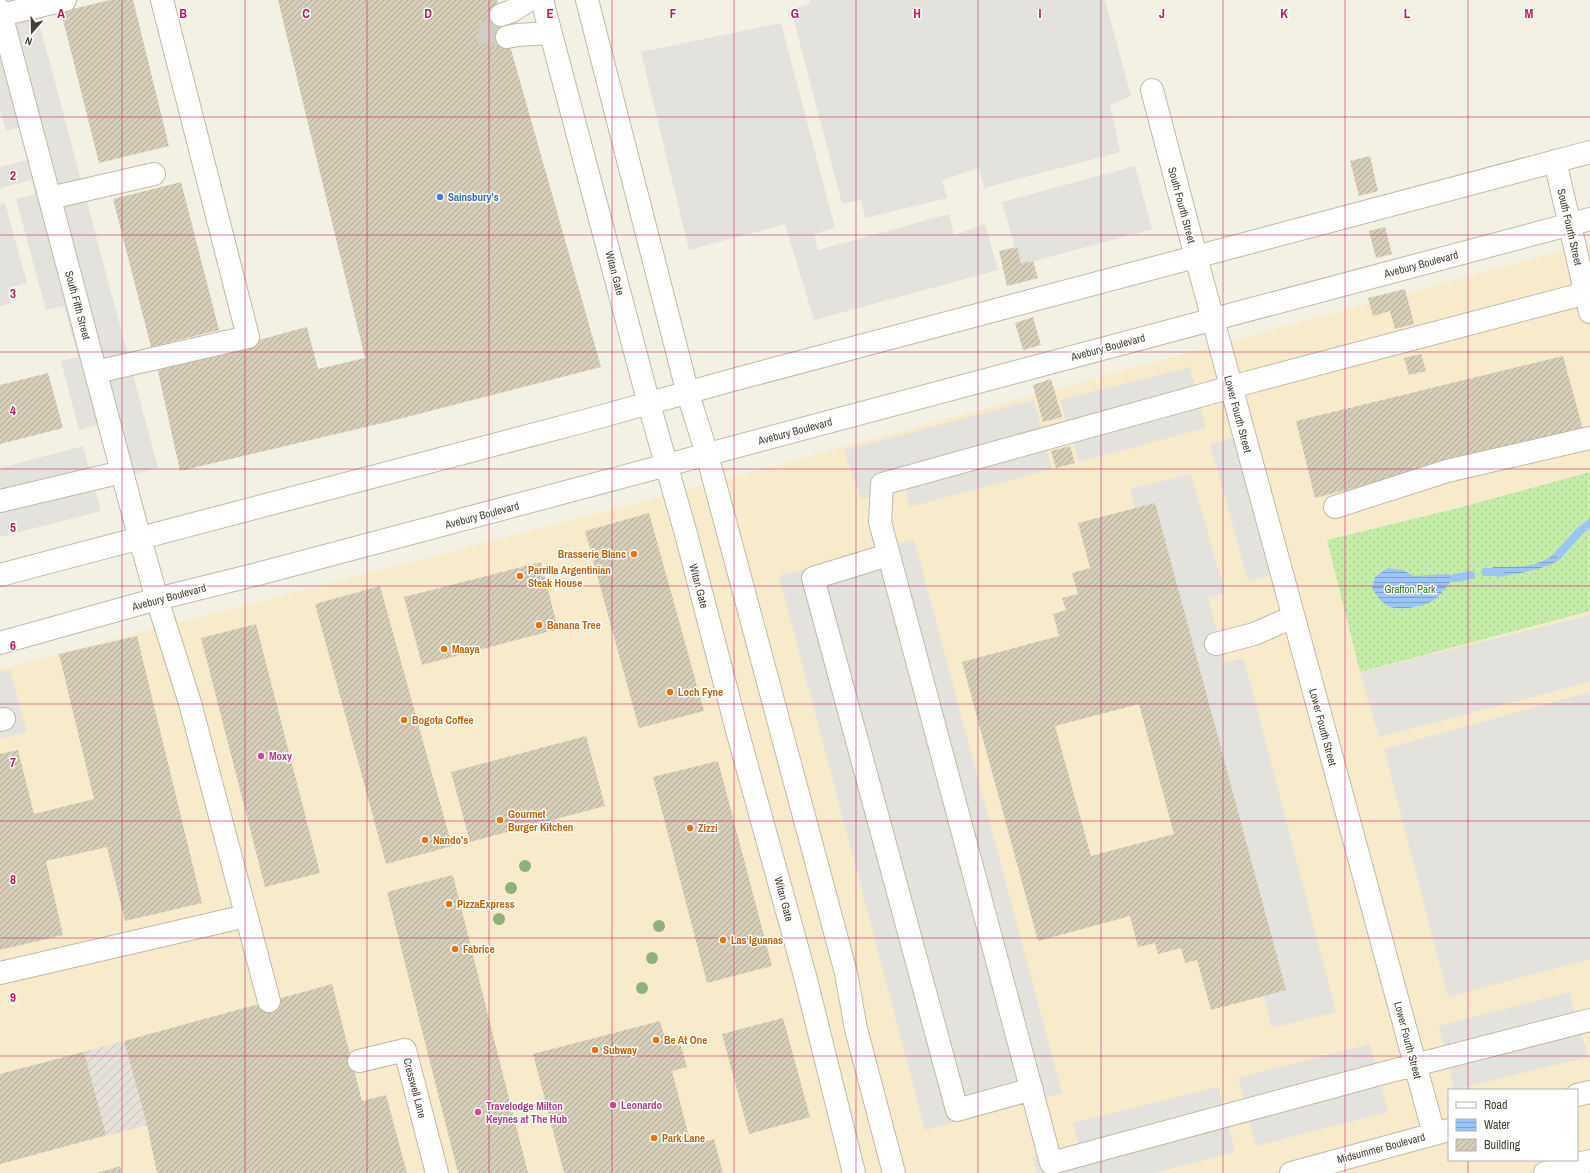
<svg xmlns="http://www.w3.org/2000/svg" width="1590" height="1173" font-family="'Archivo Narrow',sans-serif">
<style>
.commercial{fill:#f8ebcc;fill-rule:evenodd}
.industrial{fill:url(#industrial-furrows)}
.grass{fill:url(#grass-dots)}
.parking{fill:#e3e2dd}
.water{fill:url(#water-rules)}
.lines{fill:none;stroke-linecap:round;stroke-linejoin:round}
.stream{stroke:#9ac5f6;stroke-width:8}
.building{fill:url(#building-hatch);fill-rule:evenodd}
.minor-tunnel{stroke:#d0cec1;stroke-width:22;stroke-dasharray:22 11;stroke-linecap:butt}
.minor-casing{stroke:#c0baa5;stroke-width:24}
.minor{stroke:#fff;stroke-width:22}
.tree{fill:#8db179}
.grid{fill:none;stroke:#c2185b;stroke-width:1;stroke-opacity:0.55}
.shop-dot{fill:#3f7fe0;stroke:#fff;stroke-width:1.5}
.food-dot{fill:#e8710a;stroke:#fff;stroke-width:1.5}
.hotel-dot{fill:#d1479c;stroke:#fff;stroke-width:1.5}
.labels{text-anchor:middle;dominant-baseline:central;stroke-width:3;stroke-linejoin:round;paint-order:stroke}
.shop-label{font-size:11px;font-weight:bold;fill:#366cbe;stroke:#fff;text-anchor:start}
.street-label{font-size:11px;fill:#464133;stroke:#fff}
.food-label{font-size:11px;font-weight:bold;fill:#c56008;stroke:#fff;text-anchor:start}
.park-label{font-size:11px;fill:#397c22;stroke:#fff}
.hotel-label{font-size:11px;font-weight:bold;fill:#b23c85;stroke:#fff;text-anchor:start}
.grid-label{font-size:13px;text-anchor:middle;font-weight:bold;fill:#c2185b;stroke:#fff;stroke-width:3;stroke-linejoin:round;paint-order:stroke}
</style>
<defs>
<pattern id="industrial-furrows" width="10" height="10" patternUnits="userSpaceOnUse"><rect width="10" height="10" fill="#e5e1d9"/><path d="M-1 1l2-2M0 10L10 0M9 11l2-2" fill="none" stroke="#c6c2bb"/></pattern>
<pattern id="grass-dots" width="8" height="8" patternUnits="userSpaceOnUse"><rect width="8" height="8" fill="#c5eca8"/><path d="M2 2h.1M6 6h.1" fill="none" stroke="#abcc91" stroke-width="1.8" stroke-linecap="round"/></pattern>
<pattern id="water-rules" width="6" height="5" patternUnits="userSpaceOnUse"><rect width="6" height="5" fill="#9ac5f6"/><path d="M0 2.5h6" fill="none" stroke="#7fa2c8"/></pattern>
<pattern id="building-hatch" width="6" height="6" patternUnits="userSpaceOnUse"><rect width="6" height="6" fill="#d6ceb8"/><path d="M-1 1l2-2M0 6l6-6M5 7l2-2" fill="none" stroke="#afa996"/></pattern>
</defs>
<rect width="100%" height="100%" fill="#f3f1e4"/>
<path class="commercial" d="M1590 243V1173H0V669L656 498ZM1449 1090H1577V1160H1449Z"/>
<path class="industrial" d="M124 1041 147 1125 0 1164V1074Z"/>
<path class="grass" d="M1590 472V611L1360 672 1327 540 1458 508Z"/>
<path class="parking" d="M0 0H33L158 468 112 480 98 425 79 430 61 361 78 357 64 306 46 310 16 199 35 194 31 180 0 188V167L31 159 22 127 6 131 0 110Z
M809 0H1105L1131 96 1110 105 1120 152 984 188 979 168 942 180 947 198 865 218 861 200 842 204 791 9 810 4Z
M781 23 835 228 814 234 818 250 949 214 954 235 985 224 998 270 814 320 785 224 689 250 641 52Z
M1135 166 1152 229 1020 265 1002 202Z
M5 203 27 283 7 288 11 303 0 306V204Z
M1190 367 1206 428 1079 462 1060 400Z
M1034 400 1052 469 910 507 905 487 861 499 844 450Z
M1233 438 1271 575 1248 581 1210 444Z
M83 446 101 511 0 537V468Z
M1191 474 1225 593 1208 597 1225 662 1244 659 1336 1012 1272 1028 1130 489Z
M914 539 1062 1093 925 1130 779 576Z
M1590 615V682L1379 737 1360 672Z
M10 670 27 732 0 739V672Z
M1590 692V959L1448 997 1384 749Z
M1569 992 1588 1057 1454 1090 1439 1026Z
M1370 1044 1388 1112 1256 1146 1238 1078Z
M1218 1087 1235 1152 1155 1173H1037L1032 1157 1078 1144 1073 1123Z"/>
<path class="water" d="M1566 546C1564 550 1563 555 1561 558 1553 568 1511 575 1498 577L1490 573 1493 567C1509 567 1530 568 1545 560 1552 556 1558 550 1566 546Z
M1387 568 1403 570 1414 576 1448 574 1455 578C1446 585 1443 593 1434 600 1424 607 1396 612 1386 605 1380 601 1376 594 1372 588L1375 577Z"/>
<g class="lines">
<path class="stream" d="M1559 554 1580 531 1590 523
M1485 572H1500
M1455 578 1471 575"/>
</g>
<path class="building" d="M110 0H133L169 146 99 163 61 12Z
M278 0H497L601 367 387 422 180 471 157 367 307 327 318 369 365 358Z
M1370 156 1378 191 1359 196 1350 161Z
M181 182 219 330 151 347 113 199Z
M1385 227 1392 254 1376 258 1369 231Z
M1017 247 1021 264 1033 261 1038 278 1007 286 999 251Z
M1405 289 1414 324 1395 329 1390 311 1373 316 1368 298Z
M1033 317 1041 345 1023 350 1015 323Z
M1421 354 1426 371 1409 375 1404 358Z
M1563 356 1583 429 1315 498 1296 421Z
M48 373 63 428 0 444V385Z
M1051 379 1062 417 1043 422 1033 385Z
M1070 446 1075 463 1056 468 1051 451Z
M1155 503 1286 990 1211 1010 1197 960 1185 963 1181 948 1158 954 1155 943 1138 947 1130 916 1038 941 962 662 1059 636 1053 614 1066 610 1062 598 1078 594 1072 573 1090 568 1078 523ZM1139 704 1174 834 1091 856 1055 726Z
M649 513 704 711 639 728 585 531Z
M541 562 558 629 422 665 404 597Z
M380 586 452 846 386 864 315 604Z
M256 624 320 873 265 887 201 638Z
M137 636 202 903 125 921 107 847 46 861 63 935 0 950V754L18 750 34 814 94 799 59 654Z
M586 736 605 806 470 842 451 772Z
M718 761 772 966 707 983 653 777Z
M453 875 493 1035 528 1173H458L387 892Z
M332 984 362 1101 386 1095 407 1173H157L147 1125 124 1041Z
M783 1018 810 1117 749 1134 722 1034Z
M660 1021 667 1046 680 1043 687 1067 672 1071 691 1145 714 1139 723 1173H564L533 1054Z
M84 1052 106 1135 0 1164V1074Z
M120 1166 122 1173H97Z"/>
<g class="lines">
<path class="minor-tunnel" d="M478 32 507 37"/>
<defs>
<path id="minor" d="M542 0 649 404 686 534 738 734 805 976 854 1173
M587 0 688 394 707 454 846 973 856 1029 894 1173
M0 10 135 521 157 599 190 703 269 1001
M1 15 65 0
M501 15 512 11 529 0
M507 37 517 35 550 33
M1152 90 1196 257 1434 1134
M1555 161 1590 312
M50 198 154 174
M1590 292 1246 383 882 484 880 522 1051 1163 1380 1074 1590 1020
M96 372 248 337 162 0
M0 501 122 472
M1335 507 1447 471 1590 438
M888 555 813 578 957 1110 1032 1089
M0 575 581 422 729 381 1590 152
M0 643 157 599 254 575 1590 219
M1216 644 1254 634 1293 617
M0 720 4 719
M0 973 246 916
M359 1061 405 1050 437 1173
M1577 1095 1590 1092
M1291 1173 1449 1130
M1545 1173 1590 1161"/>
</defs>
<use href="#minor" class="minor-casing"/>
<use href="#minor" class="minor"/>
</g>
<g class="tree">
<circle cx="525" cy="866" r="6"/>
<circle cx="511" cy="888" r="6"/>
<circle cx="499" cy="919" r="6"/>
<circle cx="659" cy="926" r="6"/>
<circle cx="652" cy="958" r="6"/>
<circle cx="642" cy="988" r="6"/>
</g>
<path class="grid" d="M122 0V1173M245 0V1173M367 0V1173M489 0V1173M612 0V1173M734 0V1173M856 0V1173M978 0V1173M1101 0V1173M1223 0V1173M1345 0V1173M1468 0V1090M0 117H1590M0 235H1590M0 352H1590M0 469H1590M0 586H1590M0 704H1590M0 821H1590M0 938H1590M0 1056H1590M1468 1160V1173"/>
<circle class="shop-dot" cx="440" cy="197" r="4"/>
<g class="food-dot">
<circle cx="634" cy="554" r="4"/>
<circle cx="520" cy="576" r="4"/>
<circle cx="539" cy="625" r="4"/>
<circle cx="444" cy="649" r="4"/>
<circle cx="670" cy="692" r="4"/>
<circle cx="404" cy="720" r="4"/>
<circle cx="500" cy="820" r="4"/>
<circle cx="690" cy="828" r="4"/>
<circle cx="425" cy="840" r="4"/>
<circle cx="449" cy="904" r="4"/>
<circle cx="723" cy="940" r="4"/>
<circle cx="455" cy="949" r="4"/>
<circle cx="656" cy="1040" r="4"/>
<circle cx="595" cy="1050" r="4"/>
<circle cx="654" cy="1138" r="4"/>
</g>
<g class="hotel-dot">
<circle cx="261" cy="756" r="4"/>
<circle cx="613" cy="1105" r="4"/>
<circle cx="478" cy="1112" r="4"/>
</g>
<g class="labels">
<g class="shop-label">
<text x="448" y="197">Sainsbury's</text>
</g>
<g class="street-label">
<text transform="translate(1182 205) rotate(75)">South Fourth Street</text>
<text transform="translate(1570 227) rotate(77)">South Fourth Street</text>
<text transform="translate(1421 264) rotate(-15)">Avebury Boulevard</text>
<text transform="translate(615 273) rotate(75)">Witan Gate</text>
<text transform="translate(78 305) rotate(75)">South Fifth Street</text>
<text transform="translate(1108 347) rotate(-15)">Avebury Boulevard</text>
<text transform="translate(1238 414) rotate(75)">Lower Fourth Street</text>
<text transform="translate(795 431) rotate(-15)">Avebury Boulevard</text>
<text transform="translate(482 515) rotate(-15)">Avebury Boulevard</text>
<text transform="translate(699 586) rotate(75)">Witan Gate</text>
<text transform="translate(169 597) rotate(-15)">Avebury Boulevard</text>
<text transform="translate(1323 727) rotate(75)">Lower Fourth Street</text>
<text transform="translate(784 899) rotate(75)">Witan Gate</text>
<text transform="translate(1408 1040) rotate(75)">Lower Fourth Street</text>
<text transform="translate(415 1088) rotate(75)">Cresswell Lane</text>
<text transform="translate(1381 1148) rotate(-15)">Midsummer Boulevard</text>
</g>
<g class="food-label">
<text x="626" y="554" text-anchor="end">Brasserie Blanc</text>
<text x="528" y="570">Parrilla Argentinian<tspan x="528" dy="13">Steak House</tspan></text>
<text x="547" y="625">Banana Tree</text>
<text x="452" y="649">Maaya</text>
<text x="678" y="692">Loch Fyne</text>
<text x="412" y="720">Bogota Coffee</text>
<text x="508" y="814">Gourmet<tspan x="508" dy="13">Burger Kitchen</tspan></text>
<text x="698" y="828">Zizzi</text>
<text x="433" y="840">Nando's</text>
<text x="457" y="904">PizzaExpress</text>
<text x="731" y="940">Las Iguanas</text>
<text x="463" y="949">Fabrice</text>
<text x="664" y="1040">Be At One</text>
<text x="603" y="1050">Subway</text>
<text x="662" y="1138">Park Lane</text>
</g>
<g class="park-label">
<text x="1410" y="589">Grafton Park</text>
</g>
<g class="hotel-label">
<text x="269" y="756">Moxy</text>
<text x="621" y="1105">Leonardo</text>
<text x="486" y="1106">Travelodge Milton<tspan x="486" dy="13">Keynes at The Hub</tspan></text>
</g>
</g>
<g class="grid-label">
<text x="61" y="18">A</text>
<text x="183" y="18">B</text>
<text x="306" y="18">C</text>
<text x="428" y="18">D</text>
<text x="550" y="18">E</text>
<text x="673" y="18">F</text>
<text x="795" y="18">G</text>
<text x="917" y="18">H</text>
<text x="1040" y="18">I</text>
<text x="1162" y="18">J</text>
<text x="1284" y="18">K</text>
<text x="1407" y="18">L</text>
<text x="1529" y="18">M</text>
<text x="13" y="180">2</text>
<text x="13" y="298">3</text>
<text x="13" y="415">4</text>
<text x="13" y="532">5</text>
<text x="13" y="650">6</text>
<text x="13" y="767">7</text>
<text x="13" y="884">8</text>
<text x="13" y="1002">9</text>
</g>
<rect x="1448" y="1089" width="130" height="72" fill="#ffffff" stroke="#b5b3ad"/>
<rect x="1456" y="1102" width="20" height="6" fill="#ffffff" stroke="#b5b3ad"/>
<text x="1484" y="1109" font-size="12" fill="#464133">Road</text>
<rect x="1456" y="1119" width="20" height="12" fill="url(#water-rules)" stroke="#b5b3ad"/>
<text x="1484" y="1129" font-size="12" fill="#464133">Water</text>
<rect x="1456" y="1139" width="20" height="12" fill="url(#building-hatch)" stroke="#b5b3ad"/>
<text x="1484" y="1149" font-size="12" fill="#464133">Building</text>
<g transform="translate(32 32) rotate(200)" stroke="#ffffff" stroke-width="3" paint-order="stroke">
<path d="M0-3L7 15L0 10L-7 15Z" fill="#464133"/>
<text y="-6" font-size="11" font-weight="bold" text-anchor="middle" fill="#464133">N</text>
</g>
</svg>
